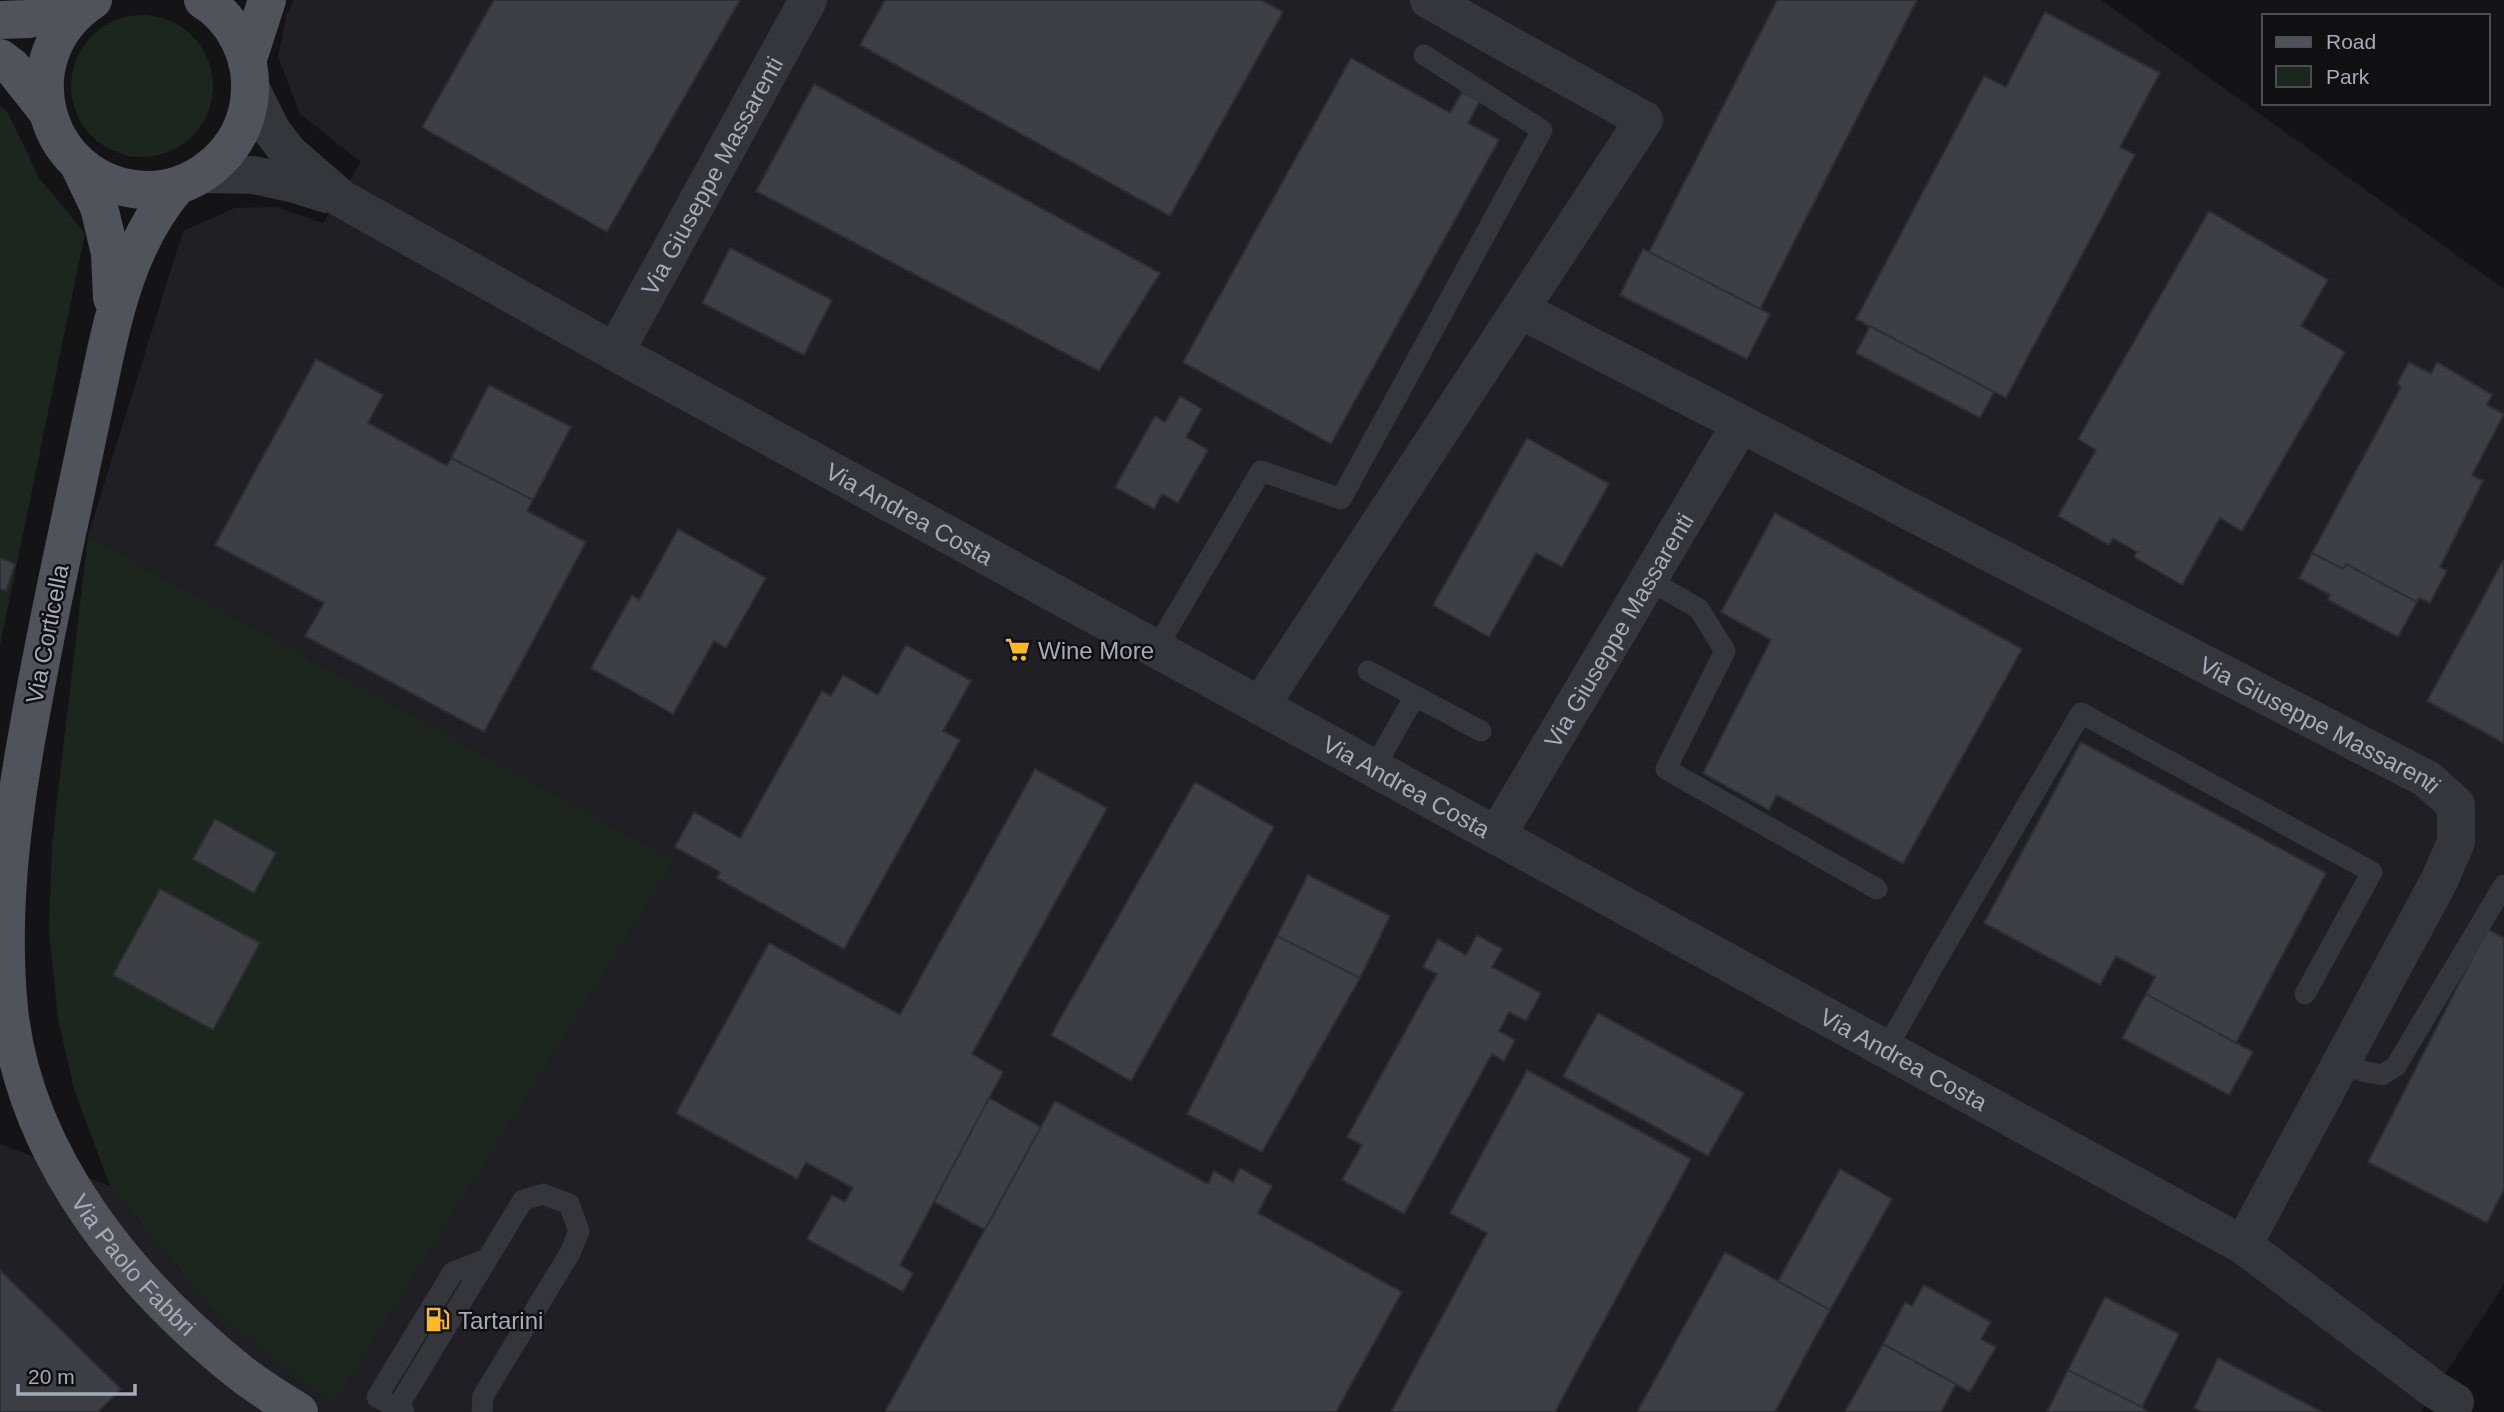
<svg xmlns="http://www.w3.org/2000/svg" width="2504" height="1412" font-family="Helvetica,sans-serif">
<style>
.built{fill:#202024}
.green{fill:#1c251e}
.building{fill:#3e3f44;stroke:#2e2e33;stroke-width:2}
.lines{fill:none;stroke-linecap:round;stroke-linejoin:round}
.service{stroke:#35363c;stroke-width:21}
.minor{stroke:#35363c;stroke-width:38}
.primary{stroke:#51535b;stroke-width:38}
.labels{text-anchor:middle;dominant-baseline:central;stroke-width:5;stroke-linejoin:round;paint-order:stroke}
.street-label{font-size:24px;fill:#a5abb7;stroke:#100f11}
.poi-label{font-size:24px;fill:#a5abb7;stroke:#100f11;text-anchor:start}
</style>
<rect width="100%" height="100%" fill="#141416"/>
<path class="built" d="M294 0H2101L2504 289V1285L2420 1412H0V1144L110 1186 216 1314 674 862 88 536 183 231 235 208 276 207 323 223 361 162 300 114 278 57 286 16Z"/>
<path class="green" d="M71 86a71 71 0 1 1 142 0a71 71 0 1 1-142 0Z
M0 106 7 111 39 178 85 233 0 646Z
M88 536 674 861 333 1404 216 1314 110 1186 74 1089 58 1019 49 931 52 843Z"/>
<path class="building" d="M494 0H740L607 232 422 127Z
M885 0H1261L1283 12 1170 216 860 45Z
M1777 0H1917L1760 309 1649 252Z
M2045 12 2160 73 2120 147 2135 155 2006 398 1856 319 1984 76 2006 87Z
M1351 58 1450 113 1462 92 1480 101 1468 123 1499 140 1331 444 1183 362Z
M814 84 1160 273 1099 371 756 191Z
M2209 211 2328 280 2301 326 2345 352 2242 531 2220 518 2182 585 2134 557 2137 552 2113 538 2109 545 2058 516 2096 450 2078 439Z
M730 248 832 300 804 355 702 303Z
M1643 249 1770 314 1747 359 1620 295Z
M1870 326 1994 392 1980 418 1856 353Z
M316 359 383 395 368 423 447 466 451 458 533 500 527 511 586 542 484 732 305 636 324 603 215 545Z
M2409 362 2431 374 2437 362 2492 395 2487 405 2504 414 2472 475 2483 481 2440 567 2447 571 2430 603 2419 598 2417 602 2346 564 2343 569 2312 553 2401 387 2397 384Z
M489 385 571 427 533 500 451 458Z
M1180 396 1202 409 1186 437 1208 450 1178 503 1162 494 1154 509 1115 487 1155 416 1165 422Z
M1527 438 1609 484 1562 567 1536 553 1489 637 1433 605Z
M1775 513 2022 649 1903 864 1777 795 1769 810 1703 773 1771 640 1721 612Z
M678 529 766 578 726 648 714 641 673 714 591 668 632 595 639 600Z
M2312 553 2343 569 2346 564 2417 602 2398 637 2328 600 2330 595 2299 578Z
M0 558 15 564 6 591 0 589Z
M2504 559V743L2427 701Z
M906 645 971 681 943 731 960 740 844 949 717 878 720 872 675 847 694 812 740 838 822 691 831 696 843 675 878 695Z
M2081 742 2326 873 2236 1043 2146 994 2155 977 2116 956 2100 985 1984 923Z
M1035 769 1107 808 972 1054 1003 1072 900 1265 913 1273 903 1292 807 1239 832 1195 845 1202 853 1188 806 1162 797 1179 676 1113 769 943 900 1015Z
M1195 782 1274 827 1131 1081 1051 1035Z
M215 819 276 853 254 893 193 859Z
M1308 875 1390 916 1360 978 1277 936Z
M160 889 260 943 213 1030 113 975Z
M2487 929 2504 938V1189L2487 1223 2368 1162Z
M1477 935 1502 949 1492 967 1541 993 1526 1021 1509 1012 1499 1031 1515 1040 1504 1061 1492 1054 1404 1214 1342 1180 1362 1145 1347 1137 1437 974 1423 967 1438 939 1466 955Z
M1277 936 1360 978 1262 1152 1187 1114Z
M2146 994 2253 1052 2229 1095 2122 1038Z
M1598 1013 1744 1093 1708 1156 1563 1076Z
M1527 1070 1691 1159 1555 1412H1391L1487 1233 1450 1213Z
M989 1098 1041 1127 985 1230 934 1202Z
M1055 1101 1208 1184 1214 1171 1233 1182 1240 1168 1272 1186 1258 1213 1402 1292 1336 1412H885Z
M1840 1169 1892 1199 1830 1310 1778 1281Z
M1725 1252 1830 1310 1775 1412H1637Z
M0 1270 121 1389 98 1412H0Z
M1924 1285 1991 1322 1981 1339 1996 1347 1970 1392 1883 1344 1905 1302 1912 1306Z
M2105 1297 2179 1334 2142 1407 2068 1370Z
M1883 1344 1956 1384 1941 1412H1845Z
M2218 1358 2322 1412H2202L2194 1408Z
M2068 1370 2142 1407 2148 1412H2047Z"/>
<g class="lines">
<path class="service" d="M1649 580 1699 609 1725 651 1666 769 1877 889
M1156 649 1261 471 1341 499 1542 130 1424 55
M1368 671 1481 731
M1374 768 1415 696
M1887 1048 1937 959 2081 713 2372 872 2305 994
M2343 1061 2362 1071 2382 1075 2396 1066 2504 885
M397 1408 377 1397 453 1272 487 1259
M404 1412 397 1408 523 1200 543 1194 569 1204 579 1231 570 1253 483 1396 482 1412"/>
<g class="minor">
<path id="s1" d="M250 87 272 131 288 152 342 199 615 352 2243 1245 2435 1390 2455 1402"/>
<path d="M202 174 254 175 295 184 327 194"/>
<path id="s2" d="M1521 310 2427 779 2456 805V842L2439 881 2243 1245"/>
<path id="s3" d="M615 352 808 0"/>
<path d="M1260 706 1644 120 1429 0"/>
<path id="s4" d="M1497 835 1740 425"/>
</g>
<g class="primary">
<path d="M93 0C7 56 43 187 147 190 170 190 192 182 210 168 235 148 249 121 250 90 252 55 233 18 203 0"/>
<path d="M0 20 28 19 79 9"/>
<path d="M0 58 12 67 46 110"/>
<path d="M247 62 267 0"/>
<path d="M79 165 99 207 110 253 112 298"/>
<path id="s5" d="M177 186C128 243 113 316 98 388 89 430 80 472 71 515 55 589 40 662 27 736 11 826 0 917 9 1009 25 1158 129 1284 242 1374 260 1388 280 1400 299 1412"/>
</g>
</g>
<defs>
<symbol id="supermarket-bare" viewBox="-9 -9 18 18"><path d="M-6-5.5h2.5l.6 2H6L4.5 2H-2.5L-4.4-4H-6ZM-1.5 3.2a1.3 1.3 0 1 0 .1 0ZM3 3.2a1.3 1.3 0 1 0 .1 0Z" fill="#fcb927" stroke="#100f11" stroke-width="2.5" paint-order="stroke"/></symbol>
<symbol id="fuel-bare" viewBox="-9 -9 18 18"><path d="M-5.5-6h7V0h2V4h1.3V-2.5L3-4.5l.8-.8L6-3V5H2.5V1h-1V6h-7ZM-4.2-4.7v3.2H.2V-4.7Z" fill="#fcb927" stroke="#100f11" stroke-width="2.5" paint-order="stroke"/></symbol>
</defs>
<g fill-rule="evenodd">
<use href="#supermarket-bare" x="1000" y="632" width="35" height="35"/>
<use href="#fuel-bare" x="420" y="1302" width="35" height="35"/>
</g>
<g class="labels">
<g class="street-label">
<text stroke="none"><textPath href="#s3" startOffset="201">Via Giuseppe Massarenti</textPath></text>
<text stroke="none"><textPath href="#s1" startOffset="796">Via Andrea Costa</textPath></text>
<text stroke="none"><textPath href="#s4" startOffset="238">Via Giuseppe Massarenti</textPath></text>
<text transform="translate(47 634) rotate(-79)">Via Corticella</text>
<text stroke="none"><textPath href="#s2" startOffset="900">Via Giuseppe Massarenti</textPath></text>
<text stroke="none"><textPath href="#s1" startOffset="1363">Via Andrea Costa</textPath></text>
<text stroke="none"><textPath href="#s1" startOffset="1930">Via Andrea Costa</textPath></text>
<text stroke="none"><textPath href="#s5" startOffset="1139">Via Paolo Fabbri</textPath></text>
</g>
<g class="poi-label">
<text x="1038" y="650">Wine More</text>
<text x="458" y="1320">Tartarini</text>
</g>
</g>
<rect x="2262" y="14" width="228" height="91" fill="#100f11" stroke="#4c4d53" stroke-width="2"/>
<rect x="2276" y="37" width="35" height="10" fill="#51535b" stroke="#4c4d53" stroke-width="2"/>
<text x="2326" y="49" font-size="21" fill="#a5abb7">Road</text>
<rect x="2276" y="66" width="35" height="21" fill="#1c251e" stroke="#4c4d53" stroke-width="2"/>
<text x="2326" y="84" font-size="21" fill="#a5abb7">Park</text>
<path d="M18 1384v10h117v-10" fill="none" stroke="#a5abb7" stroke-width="3.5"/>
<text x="28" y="1384" font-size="21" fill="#a5abb7" stroke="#100f11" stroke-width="5" paint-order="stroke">20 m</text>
</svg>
